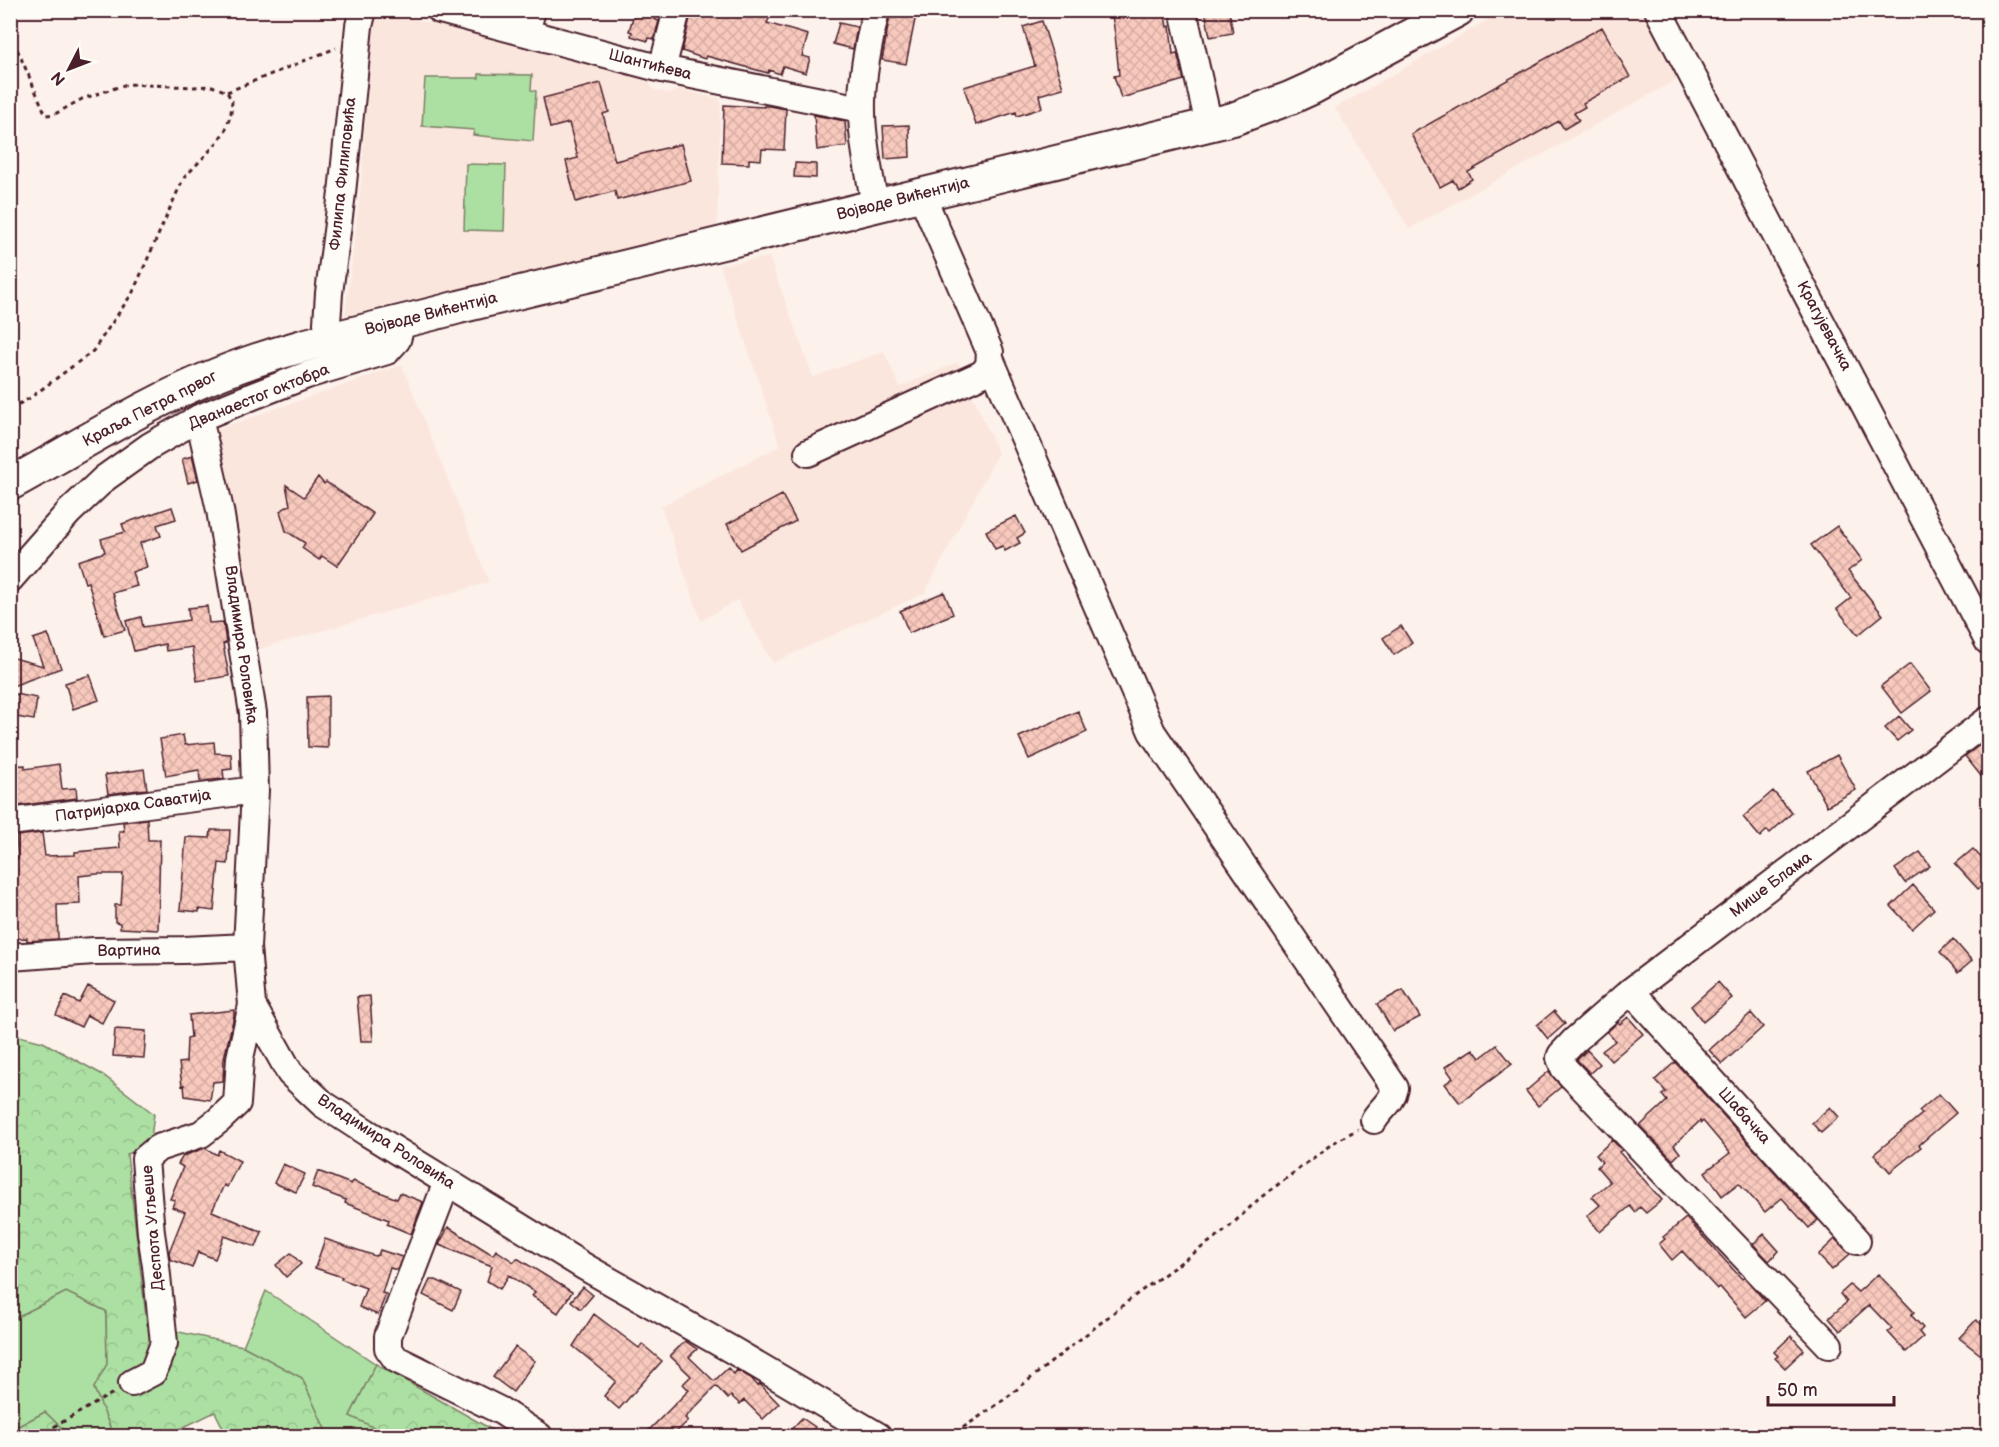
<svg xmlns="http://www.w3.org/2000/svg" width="1999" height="1447" font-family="'Balsamiq Sans',sans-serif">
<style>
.built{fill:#fbe6dd}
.green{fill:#ace0a2;stroke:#7b8066;stroke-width:1.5}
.forest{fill:url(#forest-crowns);stroke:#7b8066;stroke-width:1.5}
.building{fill:url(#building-cross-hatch);stroke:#4a1f2b;stroke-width:1.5}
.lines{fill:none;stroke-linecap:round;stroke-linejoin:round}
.minor-casing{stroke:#4a1f2b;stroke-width:30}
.major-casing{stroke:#4a1f2b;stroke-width:36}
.path{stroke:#4a1f2b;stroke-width:3;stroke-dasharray:4.5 4.5;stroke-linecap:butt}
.minor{stroke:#fdfcf7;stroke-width:26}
.major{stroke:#fdfcf7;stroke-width:32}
.labels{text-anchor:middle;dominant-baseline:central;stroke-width:4.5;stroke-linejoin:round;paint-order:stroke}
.street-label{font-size:16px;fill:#4a1f2b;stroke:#fdfcf7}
</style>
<defs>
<pattern id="forest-crowns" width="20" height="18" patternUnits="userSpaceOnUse" patternTransform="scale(1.5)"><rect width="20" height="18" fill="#ace0a2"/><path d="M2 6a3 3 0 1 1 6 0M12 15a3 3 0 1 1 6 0" fill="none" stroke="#96c08c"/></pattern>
<pattern id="building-cross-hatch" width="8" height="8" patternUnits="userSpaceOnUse" patternTransform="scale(1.5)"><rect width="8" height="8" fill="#f8c9bd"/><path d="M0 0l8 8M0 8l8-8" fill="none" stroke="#d6aca3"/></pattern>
</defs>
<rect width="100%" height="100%" fill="#fcf2eb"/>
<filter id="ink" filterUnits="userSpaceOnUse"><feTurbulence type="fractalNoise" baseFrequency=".0167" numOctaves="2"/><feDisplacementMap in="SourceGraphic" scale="12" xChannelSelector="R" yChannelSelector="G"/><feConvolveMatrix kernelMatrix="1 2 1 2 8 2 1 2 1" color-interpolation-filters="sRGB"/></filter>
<g filter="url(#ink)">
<path class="built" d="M1503 11H1648L1683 76 1409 229 1335 108Z
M405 17 646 78 654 90 671 94 679 89 721 99 717 229 345 316 361 184 372 20Z
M769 257 813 377 884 351 900 387 958 362 998 453 925 593 773 663 737 600 701 621 661 506 780 446 720 265Z
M402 365 489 582 256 650 212 431Z"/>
<path class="green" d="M479 74 532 75 531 90 536 91 533 141 473 135 474 130 422 126 425 78H479Z
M466 164 506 165 504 231 464 230Z
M266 1291 376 1364 350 1416 392 1436H328L302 1378 243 1346Z
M66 1292 106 1311 107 1364 94 1388 114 1436H56L65 1431 45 1412 11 1430V1320Z"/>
<path class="forest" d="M11 1034 43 1042 103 1075 154 1114 150 1146 127 1154 147 1325 243 1346 302 1378 328 1436H227L215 1412 165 1436H114L94 1388 107 1364 106 1311 66 1292 11 1320Z
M376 1364 496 1432 505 1436H392L350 1416Z
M45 1412 65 1431 56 1436H11V1430Z"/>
<path class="building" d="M635 10H656L654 19 659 21 654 39 649 38 648 41 631 36 632 32 629 31Z
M692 10H773L767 23 808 35 802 56 810 58 806 73 783 66 780 74 769 70 768 73 706 56 705 59 682 51Z
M891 10H917L906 64 882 60Z
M1111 10H1164L1167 27 1170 26 1173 54 1177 53 1184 80 1121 98 1114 76 1119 75 1115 34Z
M1205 10H1229L1233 33 1210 37Z
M1042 21 1063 88 1039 95 1042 108 1017 116 1016 112 976 125 964 87 1035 66 1023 27Z
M839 23 857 27 853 49 833 44Z
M1602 27 1630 77 1583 103 1585 107 1574 113 1579 120 1564 129 1559 121 1468 172 1472 179 1458 188 1453 180 1440 187 1411 134Z
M601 83 609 112 603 114 615 161 681 144 691 181 617 200 615 191 576 202 566 161 578 158 569 123 550 128 543 98Z
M724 105 764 107V106H770L786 109 784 150 762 149 761 160 749 159V164L722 163Z
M814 115 845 121 847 146 817 150Z
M909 125 910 157 885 159 883 126Z
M795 163 816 164V178L794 177Z
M192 456 198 480 188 483 182 459Z
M318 477 324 484 326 482 373 514 337 566 322 556 319 560 302 548 305 543 286 531 280 511 290 505 286 485 304 497Z
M782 495 796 521 741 550 727 524Z
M172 507 176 519 157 525 161 536 140 543 147 567 132 572 137 586 113 593 125 630 104 636 88 582 85 583 78 561 105 552 101 539 125 532 122 524Z
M1016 516 1025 533 1017 538 1020 543 1005 551 1002 546 995 549 986 531Z
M1837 526 1862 560 1848 571 1883 615 1858 635 1837 609 1851 598 1811 545Z
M944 592 953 614 909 633 900 611Z
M207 606 209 623 223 622 226 643 223 644 229 676 197 681 192 647 166 651 165 644 134 651 126 621 141 617 143 627 189 620 188 608Z
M1401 626 1412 643 1394 655 1383 638Z
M48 634 61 668 10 687V657L43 666 33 639Z
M1910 664 1931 691 1902 713 1881 686Z
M90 675 99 700 73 709 65 683Z
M10 693 37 698 34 720 10 716Z
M328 696V748L308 747 307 697Z
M1078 711 1087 732 1029 759 1019 737Z
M1899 716 1911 730 1897 741 1885 728Z
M183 735 185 745 214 742 215 753 231 754 232 769 223 770 224 779 200 781 199 770 166 776 160 739Z
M1989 738V786L1965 756Z
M1837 755 1856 790 1827 806 1808 771Z
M59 764 62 789 76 788 77 798 10 807V766L25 765V769Z
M144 769 147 789 108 794 105 775Z
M1773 791 1792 813 1770 833 1767 830 1760 837 1743 817Z
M147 819 148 840H160L158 930 120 928V923L115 922V905H121L123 874H97L79 876 80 904 57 905 58 939 27 941V938L10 939V859H18L16 836 42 833 45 856 75 855V852L120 848 119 831H124L123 822Z
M211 830H230L228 864 219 863 214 911 199 909V912L180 910 186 837 210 838Z
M1973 849 1989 866V879L1978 889 1955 864Z
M1920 852 1930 866 1905 883 1895 869Z
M1913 885 1934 909 1912 929 1891 906Z
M1953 939 1972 961 1958 973 1940 952Z
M1718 982 1732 998 1703 1022 1691 1006Z
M88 986 114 1000 102 1023 87 1015 81 1027 56 1015 65 996 79 1003Z
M1403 990 1420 1017 1393 1031 1377 1004Z
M370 996 373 1041H361L357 997Z
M234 1010V1016L224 1058 223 1081 213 1082 210 1100 185 1096 184 1085 182 1086 179 1063 186 1062 187 1038 191 1037 189 1015Z
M1554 1011 1565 1024 1548 1039 1537 1025Z
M1751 1013 1763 1027 1722 1064 1709 1050Z
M1628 1017 1643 1034 1611 1061 1602 1051 1615 1041 1607 1032 1618 1022 1620 1024Z
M115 1029 146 1031 144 1058 113 1056Z
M1497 1045 1512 1064 1460 1103 1445 1084 1453 1078 1445 1067 1473 1049 1480 1058Z
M1587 1050 1600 1064 1590 1073 1577 1060Z
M1675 1062 1818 1220 1809 1228 1782 1198 1765 1212 1739 1183 1722 1196 1705 1172 1730 1153 1703 1121 1701 1123 1700 1121 1674 1145 1680 1153 1673 1160 1640 1126 1667 1101 1662 1095 1666 1092 1655 1080Z
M1549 1071 1561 1087 1538 1106 1526 1091Z
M1939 1094 1956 1113 1919 1145 1921 1147 1890 1172 1874 1154 1922 1114 1919 1111Z
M1830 1107 1839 1117 1821 1133 1812 1123Z
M1612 1140 1622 1150 1619 1152 1662 1200 1646 1213 1640 1207 1635 1212 1630 1206 1600 1232 1587 1216 1600 1205 1592 1197 1610 1182 1597 1167 1602 1162 1596 1155Z
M205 1148 217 1155 219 1150 240 1161 227 1187 224 1185 212 1211 262 1232 256 1247 224 1236 215 1259 198 1252 192 1268 170 1259 169 1252 185 1212 172 1207 175 1200 170 1199 183 1167 178 1164 183 1156Z
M283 1164 305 1174 296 1192 274 1183Z
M318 1171 351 1184 353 1181 397 1199 400 1193 423 1202 411 1234 387 1224 389 1220 345 1203 346 1200 312 1187Z
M1686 1218 1742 1279 1744 1277 1765 1301 1746 1317 1720 1287 1717 1289 1682 1251 1672 1260 1659 1244 1665 1239 1663 1237Z
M448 1227 493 1255 496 1250 514 1262 517 1258 572 1292 558 1313 532 1296 535 1292 509 1275 500 1289 487 1281 492 1266 439 1245Z
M1764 1234 1779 1251 1769 1261 1753 1244Z
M325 1239 375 1256 378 1255 380 1250 402 1257 397 1270 390 1268 382 1293 386 1294 378 1315 359 1307 366 1288 341 1279 342 1277 315 1268Z
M1835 1239 1850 1254 1832 1270 1818 1255Z
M291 1253 301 1264 286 1277 276 1265Z
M1878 1274 1914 1312 1911 1315 1923 1328 1919 1332 1923 1337 1906 1352 1888 1332 1892 1329 1869 1305 1840 1331 1829 1318 1847 1302 1840 1294 1850 1285 1858 1292Z
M430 1280H436L461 1292 453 1310 423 1295Z
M583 1287 593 1295 581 1309 571 1301Z
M594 1314 639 1348 642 1344 662 1361 619 1409 604 1396 616 1381 573 1346Z
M1976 1320 1988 1329 1983 1336 1989 1340V1361L1959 1338Z
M1791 1336 1804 1350 1785 1368 1775 1358 1778 1356 1774 1352Z
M685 1341 697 1349 689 1357 714 1381 728 1368 734 1374 737 1370 751 1378 758 1386 760 1384 779 1404 763 1419 744 1400 740 1404 731 1396 728 1399 716 1386 685 1418 688 1421 671 1437H642L689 1390 683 1384 691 1376 670 1356Z
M515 1347 535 1361 513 1392 493 1377Z
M802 1418 815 1427 808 1437H784Z"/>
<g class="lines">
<defs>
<path id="minor" d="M440 10 662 69 861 109
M1183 10 1209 125
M1658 10 1988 641
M526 33 532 10
M662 69 677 10
M875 206C870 175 862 142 862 111 861 77 869 43 876 10
M330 338 327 323 329 293 342 193 359 26 363 10
M991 361 1152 732 1395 1088C1392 1103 1382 1107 1374 1120
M199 418 220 510 253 713 255 790 247 947 252 1005 290 1073 323 1104 366 1132 585 1267 732 1350 878 1436
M808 453 982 374 989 366 990 352 922 196
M10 579 69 512 105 478 150 446 199 418 253 396 307 375 387 351 397 340 402 322
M10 822 255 790
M10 957 94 951 184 950 247 947
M1631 991 1857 1241
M447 1182 388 1336V1348L396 1359 501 1411 539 1436
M1829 1345 1564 1068 1560 1058 1561 1055 1574 1041 1631 991 1988 720
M132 1383 153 1372 164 1343 156 1266 151 1233 145 1159 158 1148 201 1134 219 1120 237 1103 240 1058 252 1005"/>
<path id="major" d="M10 484C80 446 147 402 221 373 298 342 379 329 459 307L1233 119 1290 98 1312 88 1458 10"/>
</defs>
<use href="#minor" class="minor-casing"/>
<use href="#major" class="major-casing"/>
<path class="path" d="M10 33 46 115 55 114 82 99 127 84 194 87 212 86 227 92 232 101 231 113 226 129 216 144 183 179 133 292 93 351 30 398 10 409
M227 92 336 48
M38 1436 115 1392
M947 1436 955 1433 1001 1402 1137 1294 1226 1230 1260 1198 1296 1171 1333 1143 1358 1129"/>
<use href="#minor" class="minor"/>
<use href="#major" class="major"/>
</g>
</g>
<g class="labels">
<g class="street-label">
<text transform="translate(650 65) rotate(14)">Шантићева</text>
<text transform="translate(343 174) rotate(-84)">Филипа Филиповића</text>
<text transform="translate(903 199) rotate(-14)">Војводе Вићентија</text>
<text transform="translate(431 314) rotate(-14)">Војводе Вићентија</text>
<text transform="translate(1824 326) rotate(62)">Крагујевачка</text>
<text transform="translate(259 397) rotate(-22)">Дванаестог октобра</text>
<text transform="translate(150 409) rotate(-27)">Краља Петра првог</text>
<text transform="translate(241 645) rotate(82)">Владимира Роловића</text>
<text transform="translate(133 806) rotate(-8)">Патријарха Саватија</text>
<text transform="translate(1771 885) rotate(-37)">Мише Блама</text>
<text transform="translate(129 951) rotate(-1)">Вартина</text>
<text transform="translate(1744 1116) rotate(48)">Шабачка</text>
<text transform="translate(386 1142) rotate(33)">Владимира Роловића</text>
<text transform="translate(153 1228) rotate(-95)">Деспота Угљеше</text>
</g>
</g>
<rect width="1999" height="1447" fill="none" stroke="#fdfcf7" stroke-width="36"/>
<rect x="18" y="18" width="1963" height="1411" fill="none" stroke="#4a1f2b" stroke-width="2" filter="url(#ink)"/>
<g transform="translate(69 69) rotate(228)" stroke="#fdfcf7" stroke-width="4.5" paint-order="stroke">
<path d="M0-4.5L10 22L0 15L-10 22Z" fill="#4a1f2b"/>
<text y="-9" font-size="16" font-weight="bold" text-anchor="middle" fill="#4a1f2b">N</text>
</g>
<path d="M1768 1396v9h126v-9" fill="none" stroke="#4a1f2b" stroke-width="3"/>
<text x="1777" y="1396" font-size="18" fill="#4a1f2b" stroke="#fdfcf7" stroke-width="4.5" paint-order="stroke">50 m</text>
</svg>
